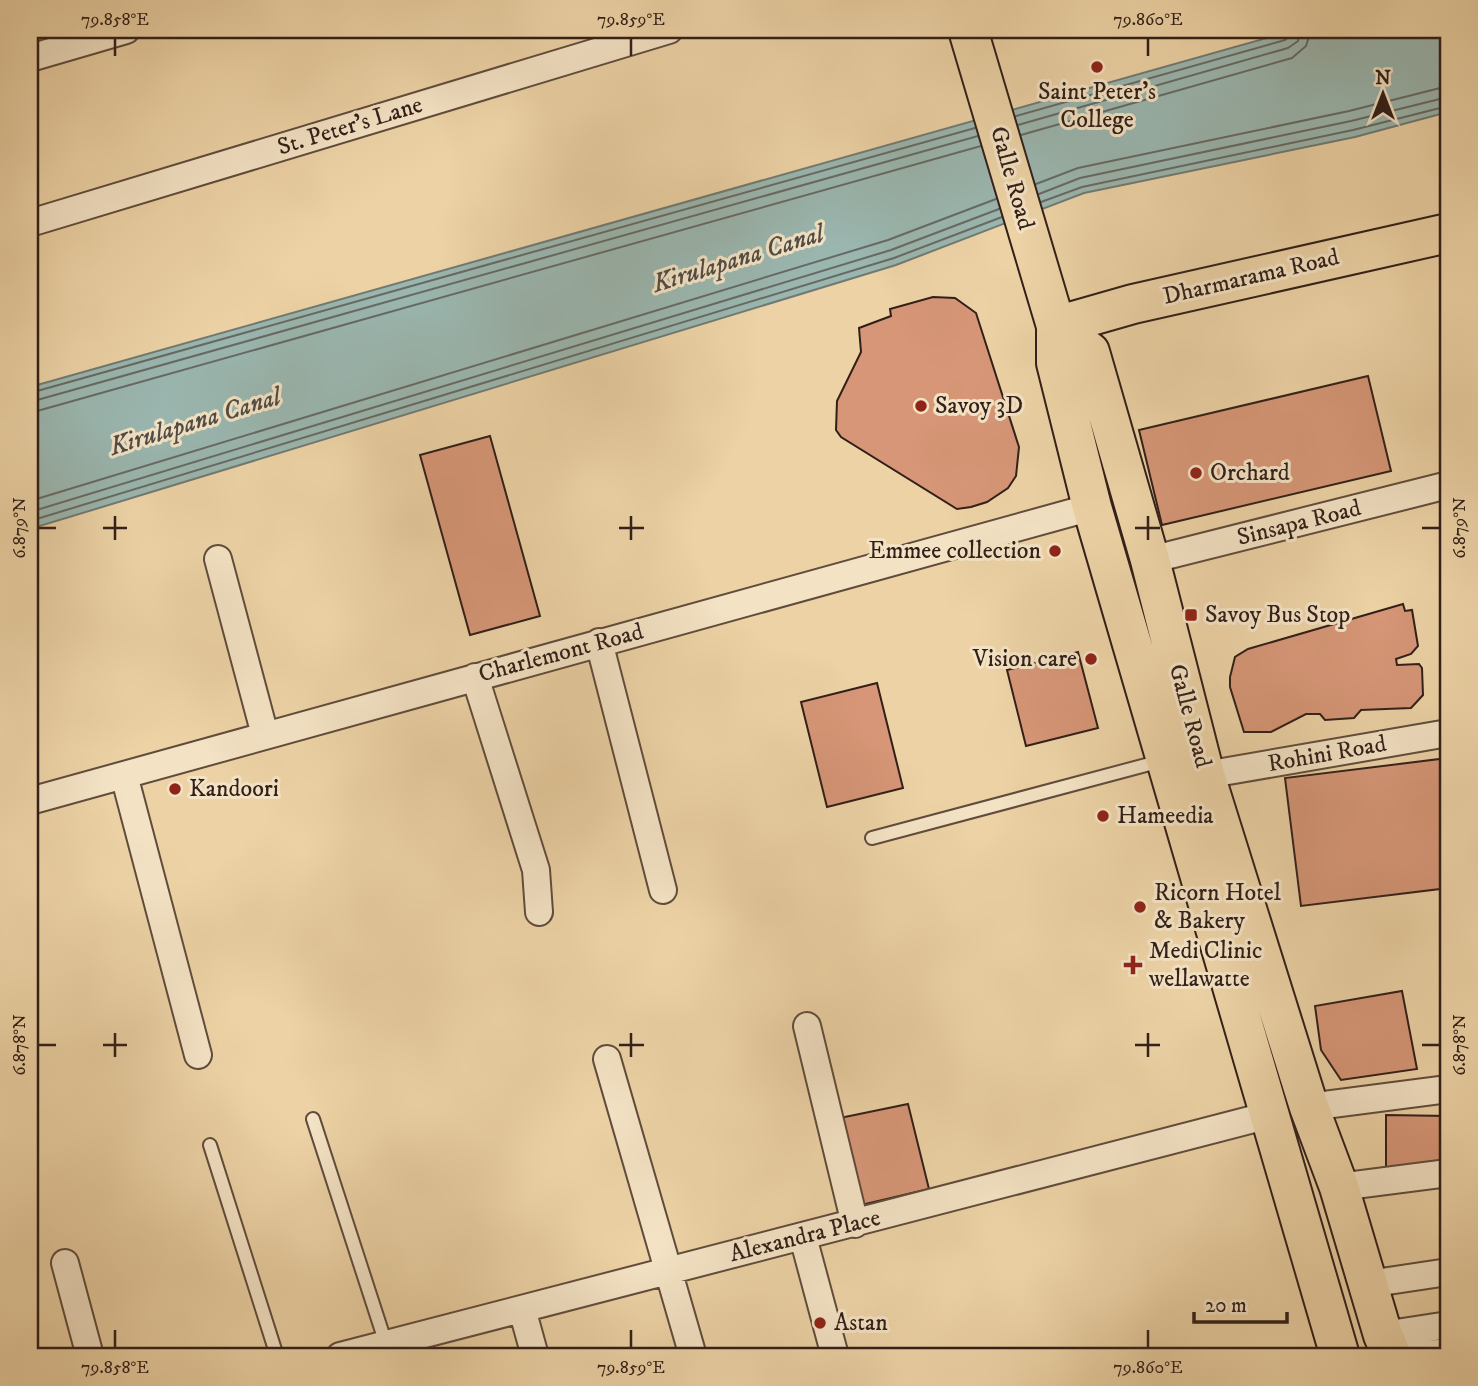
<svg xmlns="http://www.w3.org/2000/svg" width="1478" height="1386" font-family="'IM FELL DW Pica',serif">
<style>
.water{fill:#9ab6af;stroke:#707a73;stroke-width:2}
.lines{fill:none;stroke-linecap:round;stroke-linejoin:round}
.shore{stroke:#666a64;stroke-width:2}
.building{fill:#d69677;stroke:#311f19;stroke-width:2}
.service-casing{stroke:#604c3c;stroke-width:16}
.minor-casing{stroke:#604c3c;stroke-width:30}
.trunk-casing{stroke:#311f19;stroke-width:42}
.service{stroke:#f3e2c4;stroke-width:12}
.minor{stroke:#f3e2c4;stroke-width:26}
.trunk{stroke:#ecd2a5;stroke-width:38}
.ticks{fill:none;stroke:#311f19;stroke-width:2.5}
.poi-dot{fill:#8f2418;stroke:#f3e2c4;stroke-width:2.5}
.labels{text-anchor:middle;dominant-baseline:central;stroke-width:6;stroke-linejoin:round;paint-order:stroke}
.poi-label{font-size:24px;fill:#311f19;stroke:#f3e2c4;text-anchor:start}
.street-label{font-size:24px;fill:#311f19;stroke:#f3e2c4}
.water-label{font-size:26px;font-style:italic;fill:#504c46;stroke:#f3e2c4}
.neatline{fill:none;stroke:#311f19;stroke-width:2.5}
.ticks-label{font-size:18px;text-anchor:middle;fill:#311f19}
</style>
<rect width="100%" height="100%" fill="#ecd2a5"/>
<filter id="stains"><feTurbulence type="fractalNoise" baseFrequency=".00286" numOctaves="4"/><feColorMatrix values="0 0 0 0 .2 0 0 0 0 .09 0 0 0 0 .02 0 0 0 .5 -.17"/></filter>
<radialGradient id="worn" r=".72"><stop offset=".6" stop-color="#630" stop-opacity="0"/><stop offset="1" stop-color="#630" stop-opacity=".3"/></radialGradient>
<path class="water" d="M1295 30H1448V112L1355 137 1084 193 896 265 30 529V387Z"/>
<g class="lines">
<path class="shore" d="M1016 116 1285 40 1290 36 1291 30
M1018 125 1288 48 1298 41 1300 30
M1021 135 1292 58 1306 46 1311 30
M1036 184 1078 168 1349 111 1448 86
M1039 194 1080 178 1351 121 1448 97
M1041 202 1082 187 1353 130 1448 106
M30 393 975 128
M30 402 978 136
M30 413 981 146
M30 501 888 240 996 199
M30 512 891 250 999 209
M30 521 894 258 1002 217"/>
</g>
<path class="building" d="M933 297 955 298 976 313 1019 447 1016 476 1008 488 987 502 971 507 957 509 841 437 836 430 837 401 861 352 859 328 891 316 890 309Z
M1368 376 1391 471 1162 525 1139 430Z
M490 436 540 616 470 635 420 455Z
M1403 604 1405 611 1412 610 1418 646 1411 654 1396 659 1397 665 1419 664 1422 668 1423 695 1411 708 1361 710 1354 718 1325 720 1320 714H1306L1271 732H1244L1230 687V677L1235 657 1248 649Z
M1078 652 1098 728 1026 746 1007 670Z
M877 683 903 788 827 807 801 702Z
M1448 758V888L1301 906 1285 778Z
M1402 991 1417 1069 1341 1080 1321 1050 1315 1006Z
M908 1104 929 1189 857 1206 835 1119Z
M1386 1115 1448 1116V1170H1386Z"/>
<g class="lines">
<defs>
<path id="service" d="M872 838 1161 761
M313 1119 386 1344
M210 1145 277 1356"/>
<path id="minor" d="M30 58 126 30
M30 223 669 30
M218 559 265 735
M1150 560 1448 485
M599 642 663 890
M475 677 536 870 539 912
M124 775 198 1055
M1205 775 1448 733
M30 801 1092 507
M807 1026 855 1224
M607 1059 693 1356
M1309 1107 1448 1089
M1339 1187 1448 1173
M803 1237 835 1356
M65 1263 90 1356
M1368 1284 1448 1272
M522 1309 535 1356
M1383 1335 1448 1325
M340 1356 1269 1115
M1413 1356 1448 1352"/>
<path id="trunk" d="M968 30 1056 326V363L1092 507 1340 1356
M1056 326 1090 352 1150 560 1205 775 1309 1107 1339 1187 1383 1335 1392 1356
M1056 326 1133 304 1448 233"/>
</defs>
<use href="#service" class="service-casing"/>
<use href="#minor" class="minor-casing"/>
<use href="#trunk" class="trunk-casing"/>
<use href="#service" class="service"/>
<use href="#minor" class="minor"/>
<use href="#trunk" class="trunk"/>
</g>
<path class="ticks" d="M115 38V56M631 38V56M1148 38V56M115 516V540M631 516V540M1148 516V540M38 528H56M103 528H127M619 528H644M1135 528H1160M1422 528H1440M115 1033V1057M631 1033V1057M1148 1033V1057M38 1045H56M103 1045H127M619 1045H644M1135 1045H1160M1422 1045H1440M115 1330V1348M631 1330V1348M1148 1330V1348"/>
<g class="poi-dot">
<circle cx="1097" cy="67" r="7"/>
<circle cx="921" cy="406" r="7"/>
<circle cx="1196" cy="473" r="7"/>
<circle cx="1055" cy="551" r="7"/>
<rect x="1184" y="608" width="14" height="14" rx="3.5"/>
<circle cx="1091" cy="659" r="7"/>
<circle cx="175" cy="789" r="7"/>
<circle cx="1103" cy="816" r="7"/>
<circle cx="1140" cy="907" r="7"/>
<path d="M1129.5 954.5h7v7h7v7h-7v7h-7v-7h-7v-7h7z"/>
<circle cx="820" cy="1323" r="7"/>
</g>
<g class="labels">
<g class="poi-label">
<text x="1097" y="92" text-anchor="middle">Saint Peter's<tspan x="1097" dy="28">College</tspan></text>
<text x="935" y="406">Savoy 3D</text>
<text x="1210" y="473">Orchard</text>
<text x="1041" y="551" text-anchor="end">Emmee collection</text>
<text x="1205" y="615">Savoy Bus Stop</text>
<text x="1077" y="659" text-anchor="end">Vision care</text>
<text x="189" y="789">Kandoori</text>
<text x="1117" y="816">Hameedia</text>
<text x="1154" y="893">Ricorn Hotel<tspan x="1154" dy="28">&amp; Bakery</tspan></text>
<text x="1149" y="951">Medi Clinic<tspan x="1149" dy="28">wellawatte</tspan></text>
<text x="834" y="1323">Astan</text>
</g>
<g class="street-label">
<text transform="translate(350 126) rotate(-17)">St. Peter's Lane</text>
<text transform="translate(1012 178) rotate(74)">Galle Road</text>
<text transform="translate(1251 277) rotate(-13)">Dharmarama Road</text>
<text transform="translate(1299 523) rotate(-14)">Sinsapa Road</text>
<text transform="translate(561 653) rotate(-15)">Charlemont Road</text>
<text transform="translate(1190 716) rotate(75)">Galle Road</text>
<text transform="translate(1327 754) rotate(-10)">Rohini Road</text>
<text transform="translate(805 1236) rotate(-14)">Alexandra Place</text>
</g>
<g class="water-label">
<text transform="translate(738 259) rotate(-17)">Kirulapana Canal</text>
<text transform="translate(195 422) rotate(-17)">Kirulapana Canal</text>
</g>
</g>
<rect width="1478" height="1386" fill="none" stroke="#ecd2a5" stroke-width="77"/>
<g transform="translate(1383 94)" stroke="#f3e2c4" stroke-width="5" paint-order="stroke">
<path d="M0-5L12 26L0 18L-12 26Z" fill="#311f19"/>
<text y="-10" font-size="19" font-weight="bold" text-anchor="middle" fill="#311f19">N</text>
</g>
<path d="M1194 1312v10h93v-10" fill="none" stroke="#311f19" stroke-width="3.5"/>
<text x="1205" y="1312" font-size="21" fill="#311f19" stroke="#f3e2c4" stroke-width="5" paint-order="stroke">20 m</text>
<rect x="38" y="38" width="1402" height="1310" class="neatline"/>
<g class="ticks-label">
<text x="115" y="25">79.858°E</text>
<text x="631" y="25">79.859°E</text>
<text x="1148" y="25">79.860°E</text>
<text transform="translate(19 528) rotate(-90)" y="6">6.879°N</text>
<text transform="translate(1459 528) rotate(-90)" y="6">6.879°N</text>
<text transform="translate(19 1045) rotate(-90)" y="6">6.878°N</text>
<text transform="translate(1459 1045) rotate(-90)" y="6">6.878°N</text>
<text x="115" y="1373">79.858°E</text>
<text x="631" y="1373">79.859°E</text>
<text x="1148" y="1373">79.860°E</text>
</g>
<rect width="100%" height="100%" filter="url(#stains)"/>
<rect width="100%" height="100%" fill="url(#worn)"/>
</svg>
